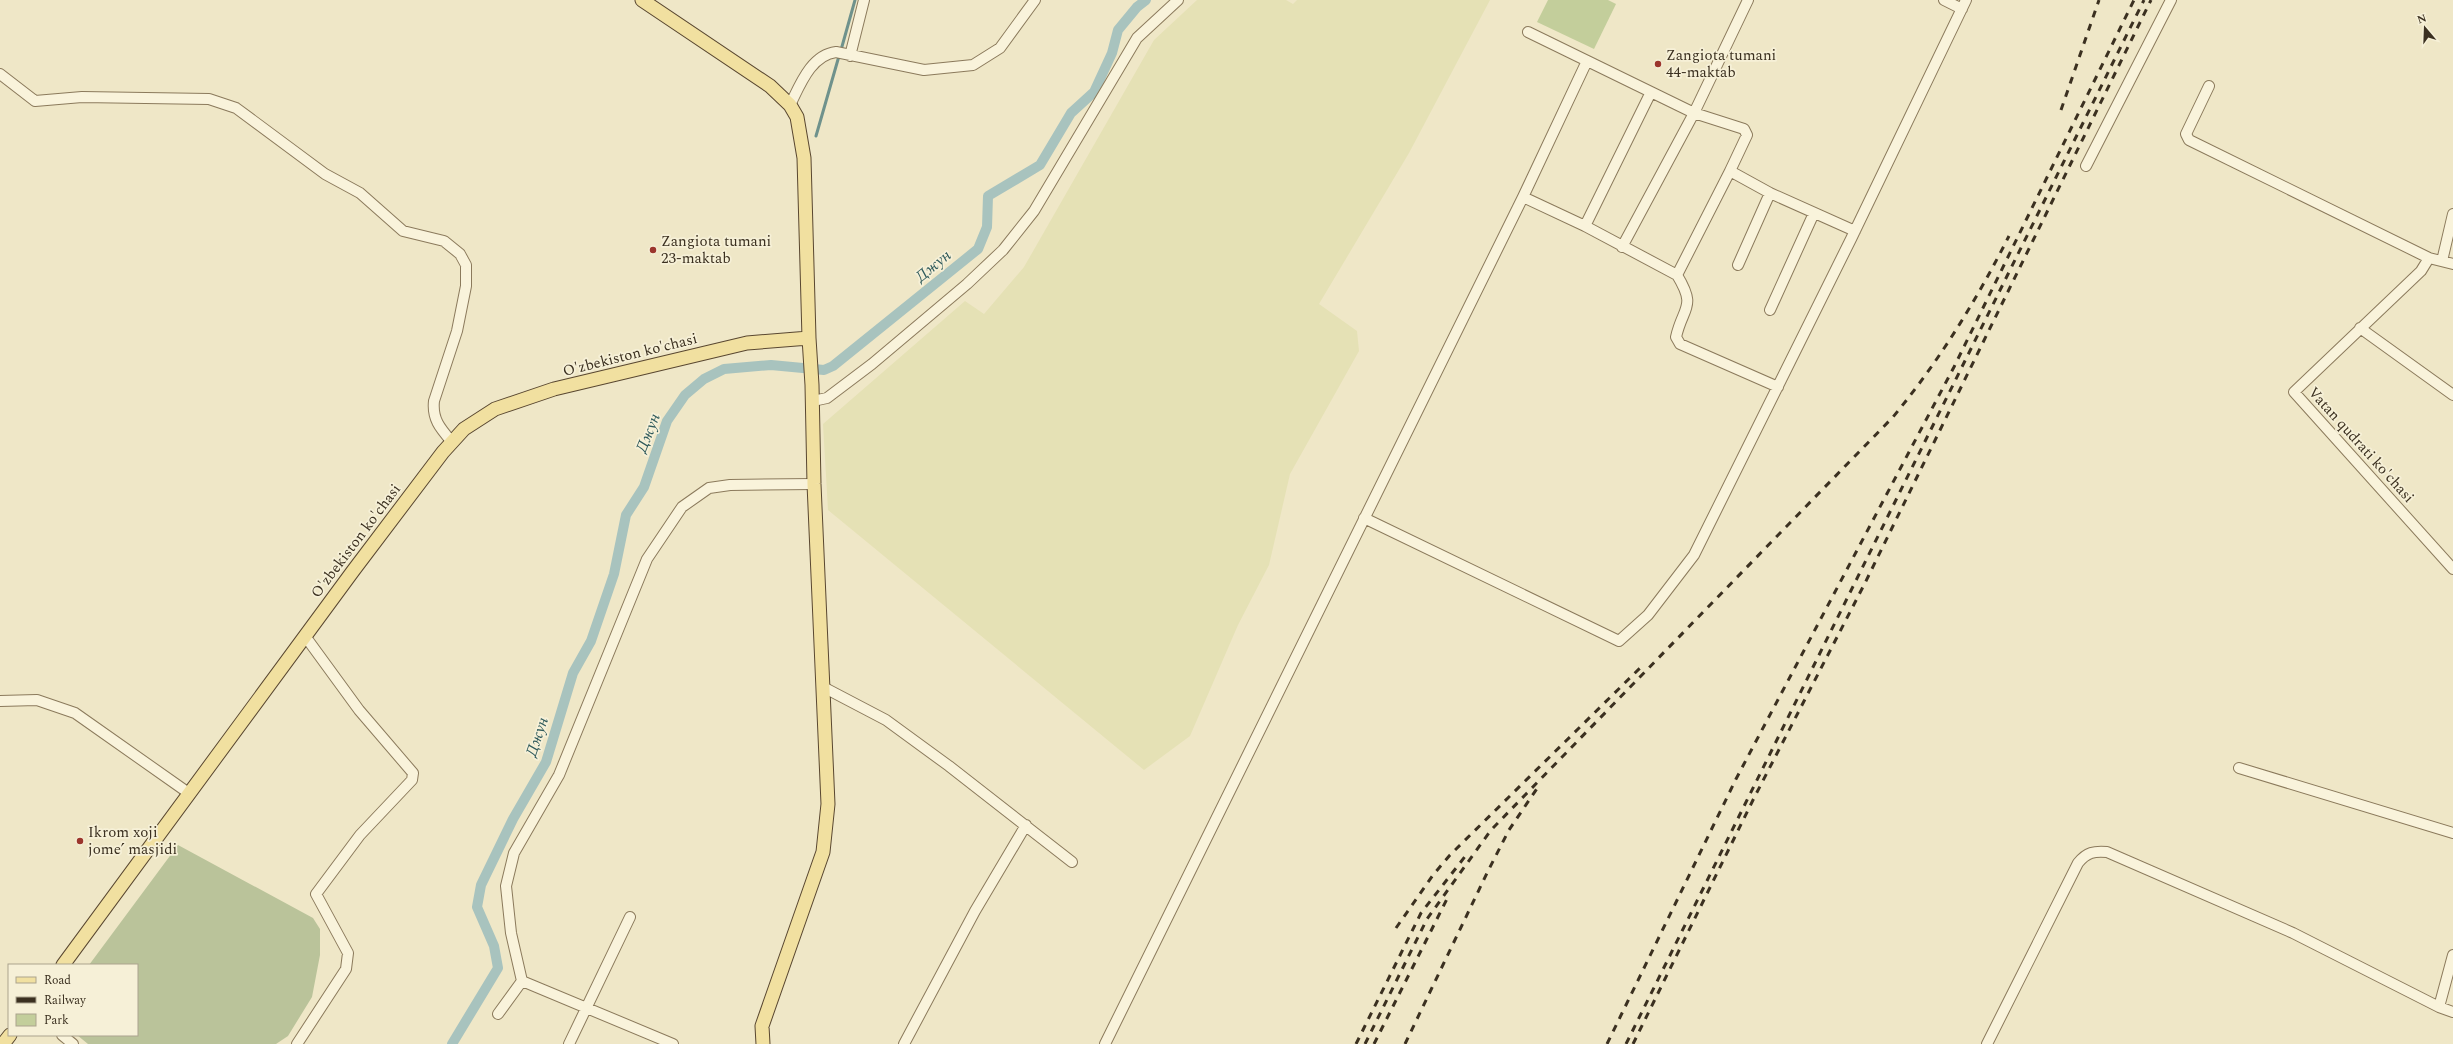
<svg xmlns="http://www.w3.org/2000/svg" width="2453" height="1044" font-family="Spectral,serif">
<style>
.farmland{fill:#e5e1b5}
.green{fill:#c3ce9b}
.cemetery{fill:#bac39a}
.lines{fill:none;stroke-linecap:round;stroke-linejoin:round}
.stream{stroke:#6f928c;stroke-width:3}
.canal{stroke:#a8c3be;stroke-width:10}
.minor-casing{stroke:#8b7a5c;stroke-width:12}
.major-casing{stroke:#594730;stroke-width:15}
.minor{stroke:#f9f3db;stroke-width:10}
.major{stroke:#f1e0a0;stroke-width:13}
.rail{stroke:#3b3020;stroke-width:3;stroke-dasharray:7 7;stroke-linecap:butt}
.poi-dot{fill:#9b352c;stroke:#f6f0d7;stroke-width:1.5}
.labels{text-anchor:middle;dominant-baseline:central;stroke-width:3.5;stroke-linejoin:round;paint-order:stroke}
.poi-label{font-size:15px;fill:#3b3020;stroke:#f6f0d7;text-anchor:start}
.street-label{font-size:15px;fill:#3b3020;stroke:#f6f0d7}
.water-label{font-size:16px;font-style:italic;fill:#2f5a5b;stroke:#f6f0d7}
</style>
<rect width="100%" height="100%" fill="#efe7c7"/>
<path class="farmland" d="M1197 0H1286L1293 4 1297 0H1490L1409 153 1319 304 1357 331 1359 351 1290 474 1269 565 1238 625 1190 736 1144 770 828 510 823 424 965 301 984 314 1024 267 1154 40Z"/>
<path class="green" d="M1548 0H1608L1616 4 1594 49 1537 22Z"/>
<path class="cemetery" d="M178 845 313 918 320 929V955L312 997 288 1036 276 1044H88L77 1035H137V965H89Z"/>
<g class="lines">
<path class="stream" d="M841 50 855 0
M816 136 839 56"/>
<path class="canal" d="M452 1044 498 968 494 946 477 907 481 885 513 819 546 762 573 673 591 641 614 574 626 515 644 487 667 421 685 395 704 379 724 369 771 365 824 370 833 366 978 249 987 227 988 196 1040 165 1071 113 1094 92 1112 53 1118 30 1137 7 1146 0"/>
<defs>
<path id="minor" d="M1944 0 1962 9
M1528 32 1694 113 1744 129 1747 135 1730 171 1770 193 1855 231
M850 56 864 0
M0 74 35 101 82 97 209 99 236 108 325 174 360 193 403 231 444 241 460 254 466 265V286L457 331 434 401C432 419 440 428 452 442
M2209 86 2186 134 2189 140 2429 258 2453 264
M790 105C800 85 811 55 836 52L924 70 973 65 1000 48 1035 0
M2086 166 2171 0
M1730 171 1677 275C1697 308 1683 306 1676 337L1680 344 1778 387
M1523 197 1585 226 1677 275
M1585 226 1651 92
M1622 247 1694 113 1748 0
M2429 258 2421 271 2294 392 2453 569
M2442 261 2453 214
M1738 265 1770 193
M1770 310 1814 213
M2360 328 2453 395
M813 401 827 398 872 364 967 284 1003 250 1034 211 1137 38 1178 0
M1364 518 1619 641 1648 615 1694 555 1851 239 1966 0
M823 687 886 720 949 766 1072 862
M0 701 37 700 75 713 190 794
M2239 768 2453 833
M522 981 673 1044
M2439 1007 2453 955
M498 1014 522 981 511 933 506 886 514 853 559 775 647 559 682 507 709 488 730 485 814 484
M62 1035 73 1044
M297 1044 346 969 348 953 316 894 360 835 412 780 413 773 359 710 305 636
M569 1044 630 917
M904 1044 975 911 1026 825
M1105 1044 1523 197 1587 61
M1987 1044 2078 863C2087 852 2094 851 2107 852L2293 933 2439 1007 2453 1012"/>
<path id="major" d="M642 0 770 86 790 105 797 117 804 158 809 338 812 385 814 484 828 804 823 852 762 1026 763 1044
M63 965 353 571 443 452 464 429 495 409 554 389 747 343 809 338
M3 1044 10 1035"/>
</defs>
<use href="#minor" class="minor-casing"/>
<use href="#major" class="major-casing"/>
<use href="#minor" class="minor"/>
<use href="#major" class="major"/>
<path class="rail" d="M2061 110 2099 0
M1396 928 1433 875 1450 855 1642 666
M1356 1044 1421 913 1467 854
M1365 1044 1427 919 1491 830 1893 417C1940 360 1976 301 2009 236
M1374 1044 1448 897
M1405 1044 1488 871 1509 830 1538 787
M1607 1044 1736 779 1954 367 2134 0
M1626 1044 2144 0
M1633 1044 1754 798 1865 583 2151 0"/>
</g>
<g class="poi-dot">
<circle cx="1658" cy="64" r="4"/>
<circle cx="653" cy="250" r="4"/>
<circle cx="80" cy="841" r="4"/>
</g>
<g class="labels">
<g class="poi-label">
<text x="1666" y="55">Zangiota tumani<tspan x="1666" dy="17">44-maktab</tspan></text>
<text x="661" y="241">Zangiota tumani<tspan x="661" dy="17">23-maktab</tspan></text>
<text x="88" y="832">Ikrom xoji<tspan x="88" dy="17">jome’ masjidi</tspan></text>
</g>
<g class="street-label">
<text transform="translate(630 355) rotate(-14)">O'zbekiston ko'chasi</text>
<text transform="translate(2361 445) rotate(48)">Vatan qudrati ko'chasi</text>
<text transform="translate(356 541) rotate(-53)">O'zbekiston ko'chasi</text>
</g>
<g class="water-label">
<text transform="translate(933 266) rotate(-39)">Джун</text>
<text transform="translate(648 433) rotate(-68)">Джун</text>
<text transform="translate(537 737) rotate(-71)">Джун</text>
</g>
</g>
<rect x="8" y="964" width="130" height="72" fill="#f6f0d7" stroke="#aba38e"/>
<rect x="16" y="977" width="20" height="6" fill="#f1e0a0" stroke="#aba38e"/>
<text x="44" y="984" font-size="12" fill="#3b3020">Road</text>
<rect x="16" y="997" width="20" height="6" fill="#3b3020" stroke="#aba38e"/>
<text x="44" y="1004" font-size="12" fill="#3b3020">Railway</text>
<rect x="16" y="1014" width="20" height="12" fill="#c3ce9b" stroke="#aba38e"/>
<text x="44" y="1024" font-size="12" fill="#3b3020">Park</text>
<g transform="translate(2425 28) rotate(341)" stroke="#f6f0d7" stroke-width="3" paint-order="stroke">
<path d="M0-3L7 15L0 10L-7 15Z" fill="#3b3020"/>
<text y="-6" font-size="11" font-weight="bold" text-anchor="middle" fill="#3b3020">N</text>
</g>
</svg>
